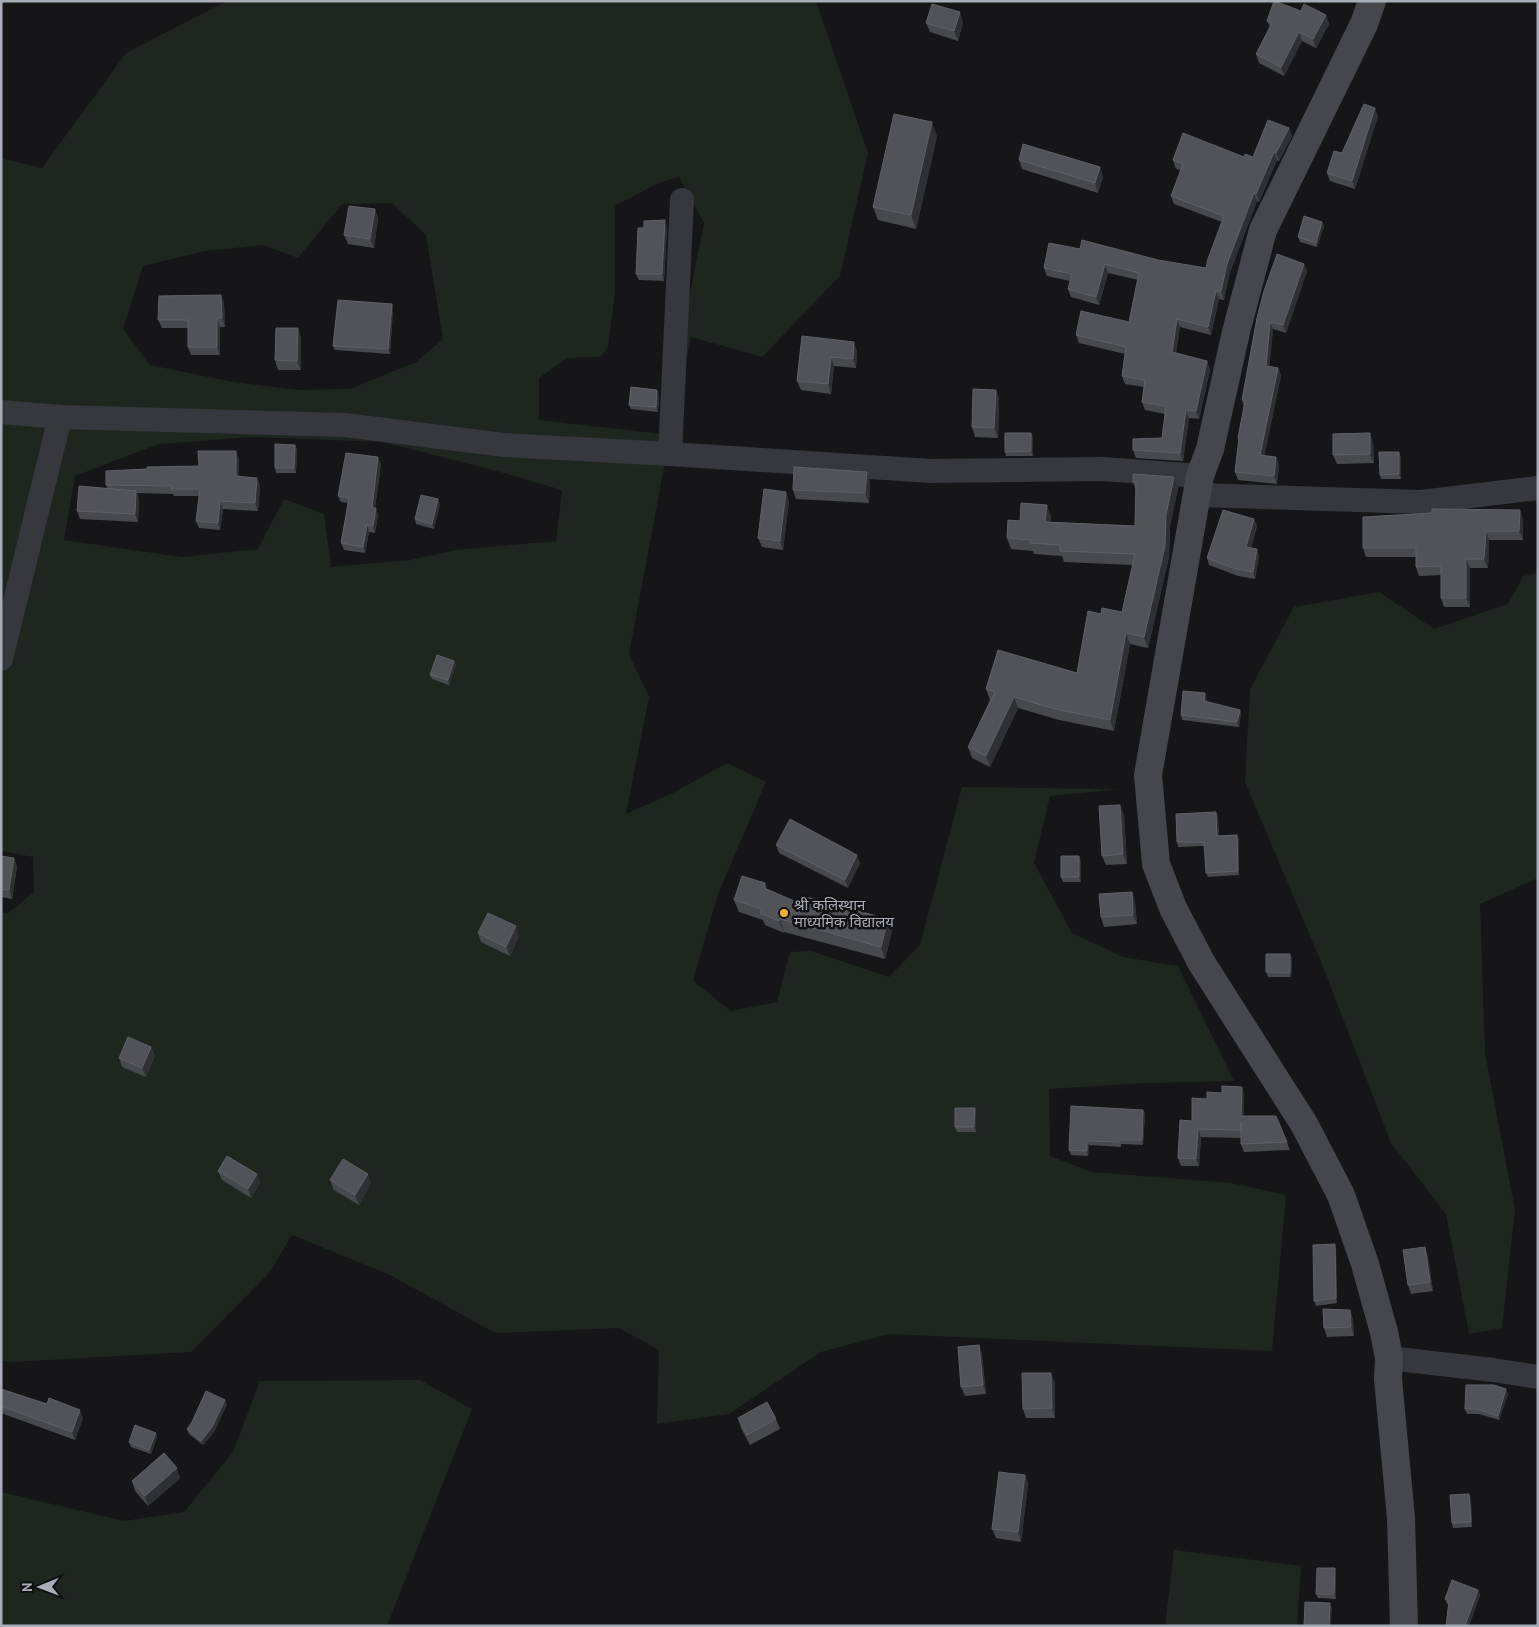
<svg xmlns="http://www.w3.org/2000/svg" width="1539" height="1627" font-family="'PT Sans','Noto Sans Devanagari',sans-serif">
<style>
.green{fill:#1e261f;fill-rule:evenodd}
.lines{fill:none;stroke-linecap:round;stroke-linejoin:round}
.street{stroke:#37383d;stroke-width:24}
.secondary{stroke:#45474d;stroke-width:28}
.wall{fill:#47494d}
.shaded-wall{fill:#2f3033}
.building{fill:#525359;stroke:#5f6168}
.poi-dot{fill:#f2b134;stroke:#111113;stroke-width:2}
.labels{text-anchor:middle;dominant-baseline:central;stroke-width:5;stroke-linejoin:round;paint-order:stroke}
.poi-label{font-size:15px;fill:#a8adb8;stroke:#111113;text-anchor:start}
</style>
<rect width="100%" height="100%" fill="#161618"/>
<path class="green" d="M227 1H816L868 153 840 276 762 357 691 337 663 473 629 654 649 697 626 814 675 792 727 763 766 782 718 894 693 981 731 1011 777 1002 790 952 811 951 889 977 920 945 962 787 1119 789 1050 796 1034 863 1072 933 1123 957 1178 966 1234 1081 1145 1083 1049 1089 1050 1156 1092 1172 1231 1183 1286 1195 1272 1351 889 1334 821 1352 729 1414 657 1424 659 1350 619 1328 495 1333 390 1275 292 1235 269 1273 191 1352 13 1362 1 1361V912L8 913 34 892 33 857 1 851V158L42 168 126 53ZM679 177 704 223 662 434 539 420V378L567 358 600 357 608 347 615 292V206L658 183ZM392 203 426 235 443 339 416 362 350 389 298 390 233 382 150 365 123 329 143 266 205 251 263 245 298 258 342 204ZM253 437 383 442 493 470 562 490 556 541 456 550 410 560 331 567 324 514 284 499 258 549 182 557 64 540 75 476 159 444Z
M1538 573V878L1480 904 1485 1053 1515 1210 1502 1328 1469 1334 1446 1214 1391 1143 1322 964 1245 782 1250 689 1294 607 1379 592 1434 629 1508 604 1523 576Z
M420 1380 472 1409 387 1626H1V1492L124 1521 184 1512 233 1452 260 1381Z
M1174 1550 1301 1566 1297 1626H1165Z"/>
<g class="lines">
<path class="street" d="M1 412 60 417 345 425 504 445 670 454 931 471 1102 469 1200 476
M670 454 682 200
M1198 495 1421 502 1538 488
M1 659 60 417
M1389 1358 1493 1370 1538 1377"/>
<path class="secondary" d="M1372 1 1364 24 1263 230 1236 332 1210 449 1200 476 1148 775 1156 864 1173 908 1201 962 1304 1124 1341 1195 1365 1264 1384 1332 1389 1358 1388 1379 1401 1518 1404 1626"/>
</g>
<path class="wall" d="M1301 11 1326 15 1329 24 1316 48 1302 41 1284 76 1259 63 1256 54 1270 27 1267 21Z
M963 22 958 41 930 32 926 23Z
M1378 116 1355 189 1330 181 1327 173Z
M1289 128 1292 136 1279 161 1277 160 1259 202 1257 201 1230 272 1224 300 1219 299 1211 335 1180 327 1176 353 1207 361 1210 370 1199 419 1189 418 1183 461 1136 458 1133 450 1162 438 1165 414 1145 410 1142 402 1144 387 1125 384 1122 376 1125 354 1079 343 1076 335 1129 322 1138 280 1108 273 1099 305 1071 297 1068 289 1070 281 1047 276 1044 268 1080 249 1206 268 1222 222 1174 204 1171 196 1181 170 1176 169 1173 160 1253 157Z
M937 136 916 229 878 220 873 207Z
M1019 160 1100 167 1103 177 1098 193 1022 169Z
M375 209 378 219 374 248 348 244 344 235Z
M1322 222 1324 226 1317 247 1300 242 1298 237Z
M667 227 664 281 639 280 636 274Z
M1307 271 1286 333 1273 329 1269 366 1278 368 1281 376 1264 456 1276 457 1279 465 1277 484 1238 480 1235 472 1239 442 1238 438 1244 406 1242 400 1257 318Z
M221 295 224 303 225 327H220V355H191L188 347V328H162L158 320Z
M392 304 393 309 390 354 335 350 333 346Z
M802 336 857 351 856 368 834 366 831 394 801 390 797 381Z
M301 337V370H278L275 360Z
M657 390 659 395 658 412 631 409 629 405Z
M996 390 999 399 998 438 975 437 972 427Z
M1031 433 1033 438V456H1006L1005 452Z
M1373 442 1374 463 1337 464 1333 455Z
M295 445 297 449 296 473H276L275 468Z
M1401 457V479H1381L1380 475Z
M239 459V476L260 485 258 511 223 509 220 530 199 528 196 521 199 496H174L173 494 137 493 139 499 138 522 80 519 77 511 107 489 106 485Z
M381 464 375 508 378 515 375 533 369 532 365 553 344 550 341 543 348 503 341 502 338 496Z
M1174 477 1178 488 1170 526 1169 557 1148 648 1130 644 1114 731 1059 720 1018 708 990 767 972 758 968 747 990 700 986 689 1077 673 1101 614 1122 612 1133 565 1064 562 1062 556 1034 554 1033 551 1011 549 1007 538 1020 521 1051 516 1050 522 1135 526 1136 491 1133 482Z
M870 481 869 503 796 499 793 490Z
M789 501 783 550 762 547 758 538Z
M440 504 434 529 416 524 415 519Z
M1254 519 1257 526 1251 548 1259 556 1255 579 1238 576 1209 565 1207 558Z
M1523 519V540H1489L1488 568H1470V607H1444L1441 598V575L1419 576 1416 567V557H1366L1363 548Z
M454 661 456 665 449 685 432 679 430 675Z
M1207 698 1206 702 1240 710 1241 714 1239 727 1182 720 1181 715Z
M1216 812 1218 817 1219 836 1237 835 1239 840V875L1208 877 1206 873 1205 846 1178 847 1177 842Z
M1124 814 1127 864 1106 865 1102 856Z
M776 845 860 863 848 888 779 853Z
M1 856 14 858 17 867 12 899 1 897Z
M1081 861V882H1063L1061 877Z
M765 883 767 889 801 904 888 919 892 931 885 959 784 932V933L765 925 763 920 739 912 734 900Z
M1132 892 1135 902 1137 924 1104 927 1101 917Z
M478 933 519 936 510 956 481 942Z
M1290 954 1292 959 1291 977H1268L1266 972Z
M151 1047 155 1056 146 1077 122 1067 119 1058Z
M1244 1095V1116L1287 1142 1290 1150 1244 1152 1241 1144V1138L1201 1137 1199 1166H1181L1178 1158 1192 1121Z
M975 1108 976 1113V1132H957L955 1127Z
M1143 1110 1145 1114 1143 1145 1121 1144V1147L1089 1145 1088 1156 1071 1155 1069 1150Z
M218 1171 257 1174 260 1183 251 1198 222 1180Z
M330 1180 371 1183 359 1205 334 1190Z
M1425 1247 1428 1257 1433 1291 1411 1294 1408 1285Z
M1336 1249 1337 1303 1316 1306 1314 1301Z
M1350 1310 1353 1320 1354 1336 1327 1337 1324 1328Z
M979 1345 982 1354 986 1394 965 1396 961 1387Z
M1055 1382V1418H1026L1023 1409Z
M1 1389 83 1418 75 1440 1 1413Z
M1508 1394 1499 1420 1479 1414H1467L1465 1409Z
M227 1404 214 1432 203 1445 189 1434 187 1429Z
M738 1418 776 1419 780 1429 750 1445 741 1428Z
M157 1437 151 1454 131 1447 129 1442Z
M1025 1475 1028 1484 1021 1542 996 1538 992 1529Z
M180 1478 148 1506 135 1491 132 1481Z
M1471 1499 1472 1527 1453 1528 1452 1523Z
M1336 1573V1599L1318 1598 1316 1594Z
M1478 1590 1480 1595 1469 1626H1446L1449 1605 1447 1604 1445 1599Z"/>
<path class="shaded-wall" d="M960 12 963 22 958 41 954 31Z
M1326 15 1329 24 1316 48 1313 39Z
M1299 32 1302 41 1284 76 1281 67Z
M1375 108 1378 116 1355 189 1352 181Z
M932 122 937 136 916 229 911 215Z
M1289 128 1292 136 1279 161 1276 153Z
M1274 152 1277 160 1259 202 1256 194Z
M1100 167 1103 177 1098 193 1095 183Z
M1254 193 1257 201 1230 272 1224 300 1221 291 1227 264Z
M375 209 378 219 374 248 370 239Z
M665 220 667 227 664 281 662 274Z
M1322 222 1324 226 1317 247 1316 243Z
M1105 264 1108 273 1099 305 1096 297Z
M1304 264 1307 271 1286 333 1283 325Z
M1216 291 1219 299 1211 335 1208 327Z
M221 295 224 303 225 327 222 318Z
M392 304 393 309 390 354 388 349Z
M217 318 220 327V355L217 347Z
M1177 319 1180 327 1175 360 1172 352Z
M1270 322 1273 329 1269 373 1266 366Z
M298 328 301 337V370L297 361Z
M854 342 857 351 856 368 853 359Z
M831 357 834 366 831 394 828 384Z
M1207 361 1210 370 1199 419 1196 411Z
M1278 368 1281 376 1263 463 1260 455Z
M657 390 659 395 658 412 656 407Z
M996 390 999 399 998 438 994 428Z
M1186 410 1189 418 1183 461 1180 453Z
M1031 433 1033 438V456L1031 451Z
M1370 433 1373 442 1374 463 1370 454Z
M295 445 297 449 296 473 294 468Z
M236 451 239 459V484L236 476Z
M1399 452 1401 457V479L1399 474Z
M378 457 381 464 374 514 372 508Z
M1276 457 1279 465 1277 484 1274 476Z
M867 472 870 481 869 503 865 493Z
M1174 477 1178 488 1170 526 1169 557 1148 648 1144 637 1166 515Z
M257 478 260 485 258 511 255 503Z
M136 491 139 499 138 522 135 514Z
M786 492 789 501 783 550 780 541Z
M438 499 440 504 434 529 432 524Z
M220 501 223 509 220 530 218 523Z
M1047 505 1051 516 1049 533 1045 522Z
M376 508 378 515 375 533 373 526Z
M1520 510 1523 519V540L1519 531Z
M1254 519 1257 526 1249 554 1246 547Z
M367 525 369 532 365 553 363 547Z
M1486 531 1489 540 1488 568 1484 559Z
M1257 549 1259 556 1255 579 1253 572Z
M1466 559 1470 568V607L1466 598Z
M1126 633 1130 644 1114 731 1110 720Z
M454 661 456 665 449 685 448 680Z
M1205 693 1207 698 1206 706 1204 701Z
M1014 697 1018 708 990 767 986 756Z
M1240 710 1241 714 1239 727 1237 722Z
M1120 805 1124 814 1127 864 1123 854Z
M1216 812 1218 817 1219 841 1217 836Z
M1237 835 1239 840V875L1238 871Z
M857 855 860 863 848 888 845 880Z
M1079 856 1081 861V882L1079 877Z
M14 858 17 867 12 899 9 890Z
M1132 892 1135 902 1137 924 1133 915Z
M780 919 784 932V933L779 921Z
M888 919 892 931 885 959 881 947Z
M516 926 519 936 510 956 506 947Z
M1290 954 1292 959 1291 977 1290 973Z
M151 1047 155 1056 146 1077 142 1068Z
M1242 1087 1244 1095V1123L1241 1116Z
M975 1108 976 1113V1132L974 1127Z
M1143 1110 1145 1114 1143 1145 1142 1140Z
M1198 1129 1201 1137 1199 1166 1196 1159Z
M1087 1141 1089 1145 1088 1156 1087 1151Z
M257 1174 260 1183 251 1198 248 1189Z
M368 1174 371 1183 359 1205 355 1195Z
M1335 1244 1336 1249 1337 1303 1336 1298Z
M1425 1247 1428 1257 1433 1291 1430 1282Z
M1350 1310 1353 1320 1354 1336 1351 1327Z
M979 1345 982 1354 986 1394 983 1385Z
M1051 1373 1055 1382V1418L1052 1408Z
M1506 1389 1508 1394 1499 1420 1498 1416Z
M225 1400 227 1404 214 1432 203 1445 201 1441Z
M80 1410 83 1418 75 1440 72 1432Z
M156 1433 157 1437 151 1454 149 1450Z
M177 1468 180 1478 148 1506 145 1496Z
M1025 1475 1028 1484 1021 1542 1018 1532Z
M1469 1494 1471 1499 1472 1527 1471 1522Z
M1335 1568 1336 1573V1599L1334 1594Z
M1478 1590 1480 1595 1469 1626H1465Z
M1330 1603 1332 1608 1331 1626H1329Z"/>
<path class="building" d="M1274 1 1301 11 1304 4 1326 15 1313 39 1299 32 1281 67 1256 54 1272 23 1267 21Z
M932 4 960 12 954 31 926 23Z
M1364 104 1375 108 1352 181 1327 173 1334 151 1342 153Z
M894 114 932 122 911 215 873 207Z
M1268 120 1289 128 1276 153 1274 152 1256 194 1254 193 1227 264 1221 291H1216L1208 327 1177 319 1172 352 1207 361 1196 411 1186 410 1180 453 1133 450V439L1162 438 1166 406 1142 402 1145 380 1122 376 1126 347 1076 335 1081 311 1129 322 1139 273 1105 264 1096 297 1068 289 1072 274 1044 268 1049 243 1080 249 1082 240 1158 260 1206 268 1208 259 1224 216 1171 196 1183 164 1173 160 1183 133 1244 157 1245 154 1253 157Z
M1023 144 1100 167 1095 183 1019 160Z
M349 206 375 209 370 239 344 235Z
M1304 216 1322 222 1316 243 1298 237Z
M665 220 662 274H636L638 228H644V221Z
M1277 254 1304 264 1283 325 1270 322 1266 366 1278 368 1260 455 1276 457 1274 476 1235 472 1239 438H1238L1245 401 1242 400 1257 318 1264 291Z
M221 295 222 318H217V347H188V320H158L159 296Z
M338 300 392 304 388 349 333 346Z
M276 328H298L297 361 275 360Z
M802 336 854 342 853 359 831 357 828 384 797 381Z
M631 387 657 390 656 407 629 405Z
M973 389 996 390 994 428 972 427Z
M1005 433H1031V451L1005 452Z
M1370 433V454L1333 455V434Z
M275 444 295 445 294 468H275Z
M198 451H236V476L257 478 255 503 220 501 218 523 196 521 200 489H171V486L106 485V471L147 469V467L199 466Z
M1379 452H1399V474L1380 475Z
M346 453 378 457 372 508H376L373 526 367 525 363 547 341 543 349 498 338 496Z
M794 467 867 472 865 493 793 490Z
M1133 474 1174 477 1166 515 1165 546 1144 637 1126 633 1110 720 1055 709 1014 697 986 756 968 747 995 692 986 689 998 650 1077 673 1088 611 1101 614 1102 608 1122 612 1135 554 1060 551V545L1030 543 1031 540 1007 538 1008 520 1020 521 1021 503 1047 505 1045 522 1135 526 1136 482H1133Z
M79 486 136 491 135 514 77 511Z
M764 489 786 492 780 541 758 538Z
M421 495 438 499 432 524 415 519Z
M1432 509 1520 510 1519 531H1486L1484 559H1466V598H1441V566L1416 567V548H1363V517L1432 513Z
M1223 510 1254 519 1246 547 1257 549 1253 572 1236 569 1207 558Z
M437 655 454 661 448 680 430 675Z
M1183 691 1205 693 1204 701 1240 710 1237 722 1181 715Z
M1120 805 1123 854 1102 856 1099 806Z
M1216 812 1217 836 1237 835 1238 871 1206 873 1204 842H1177L1176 814Z
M790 819 857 855 845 880 776 845Z
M1 856 14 858 9 890 1 889Z
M1061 856H1079V877H1061Z
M742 876 765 883 764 888 801 904 803 896 888 919 881 947 780 919 779 921 760 913 762 909 734 900Z
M1132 892 1133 915 1101 917 1099 894Z
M488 913 516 926 506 947 478 933Z
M1266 954H1290V973L1266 972Z
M128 1037 151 1047 142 1068 119 1058Z
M1222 1086 1242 1087 1241 1116H1276L1287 1142 1241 1144V1122V1130L1198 1129 1196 1159 1178 1158 1180 1120 1192 1121V1098L1207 1099V1092L1222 1093Z
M1071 1106 1143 1110 1142 1140H1119V1142L1087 1141V1151L1069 1150Z
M955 1108H975L974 1127H955Z
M227 1156 257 1174 248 1189 218 1171Z
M343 1159 368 1174 355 1195 330 1180Z
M1335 1244 1336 1298 1314 1301 1313 1245Z
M1425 1247 1430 1282 1408 1285 1403 1250Z
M1323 1309 1350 1310 1351 1327 1324 1328Z
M979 1345 983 1385 961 1387 958 1347Z
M1022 1373H1051L1052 1408 1023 1409Z
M1466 1385H1494L1506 1389 1498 1416 1477 1409H1465Z
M1 1389 47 1404 49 1398 80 1410 72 1432 1 1406Z
M206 1391 225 1400 212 1427 201 1441 187 1429 192 1422Z
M767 1402 776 1419 747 1435 738 1418Z
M135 1425 156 1433 149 1450 129 1442Z
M164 1453 177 1468 145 1496 132 1481Z
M999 1472 1025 1475 1018 1532 992 1529Z
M1469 1494 1471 1522 1452 1523 1450 1495Z
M1317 1568H1335L1334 1594H1316Z
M1452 1580 1478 1590 1465 1626H1446L1449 1601 1445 1599Z
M1305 1602 1330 1603 1329 1626H1304Z"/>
<circle class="poi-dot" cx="784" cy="913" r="5"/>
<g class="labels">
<g class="poi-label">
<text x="794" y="904">श्री कलिस्थान<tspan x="794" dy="17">माध्यमिक विद्यालय</tspan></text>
</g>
</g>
<rect width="1539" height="1627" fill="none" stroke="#a8adb8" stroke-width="5"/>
<g transform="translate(40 1587) rotate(269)" stroke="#111113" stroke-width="4" paint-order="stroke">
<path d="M0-4L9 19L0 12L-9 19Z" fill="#a8adb8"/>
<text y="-8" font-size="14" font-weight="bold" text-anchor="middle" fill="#a8adb8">N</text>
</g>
</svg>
